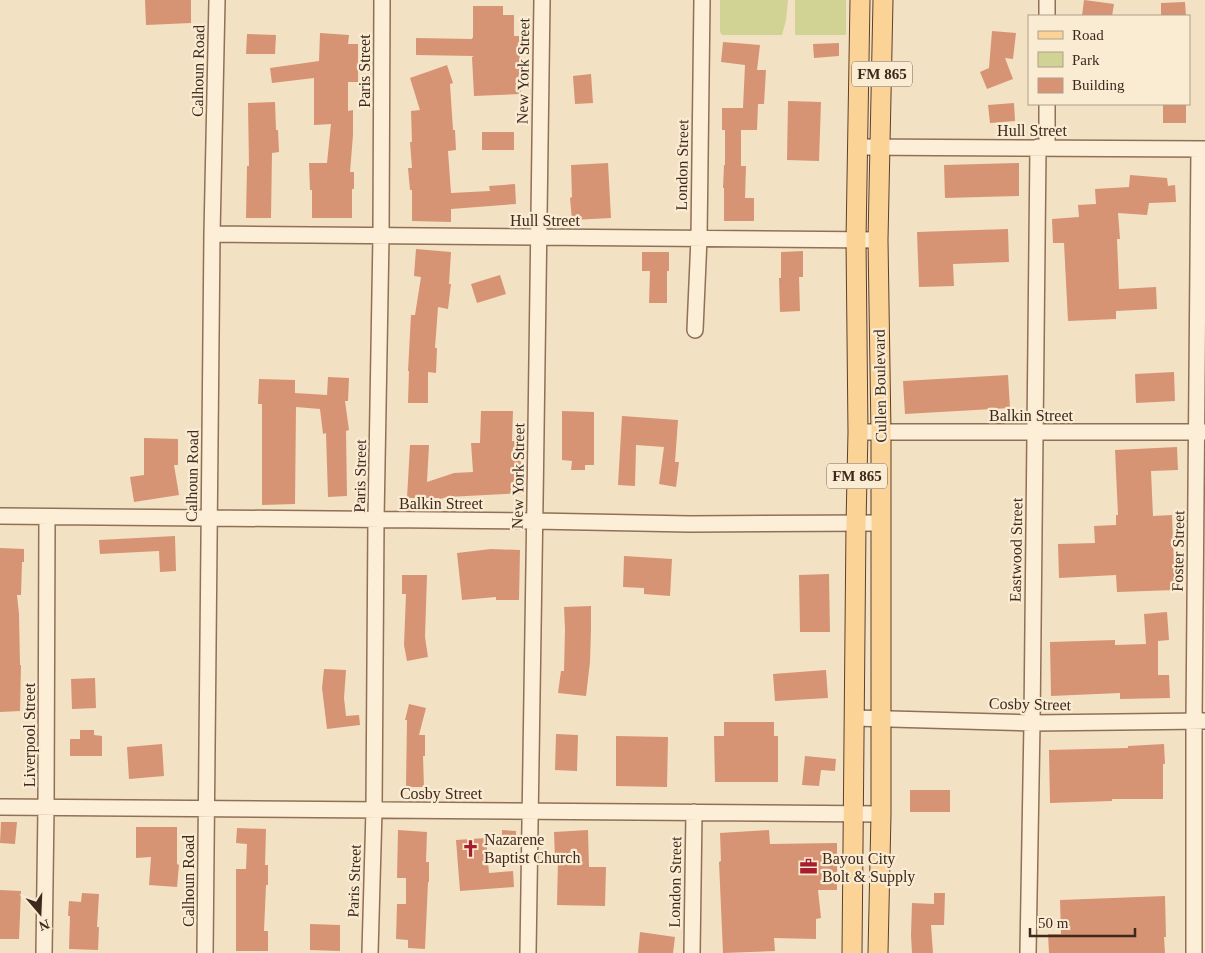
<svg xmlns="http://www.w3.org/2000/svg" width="1205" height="953" font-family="'Times New Roman',serif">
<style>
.green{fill:#d1d395}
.building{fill:#d69474}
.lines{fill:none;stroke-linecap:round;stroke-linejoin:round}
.minor-casing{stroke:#907057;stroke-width:18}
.major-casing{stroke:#5e3f2b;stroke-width:21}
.minor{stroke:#fdeed7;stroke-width:15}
.major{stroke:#fbd396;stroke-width:19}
.labels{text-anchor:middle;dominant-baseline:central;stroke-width:4.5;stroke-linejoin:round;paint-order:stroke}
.shield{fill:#faebd3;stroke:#766454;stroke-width:1}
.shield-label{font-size:15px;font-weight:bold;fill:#3e2a1d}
.street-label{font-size:16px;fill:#3e2a1d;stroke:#faebd3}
.poi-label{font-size:16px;fill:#3e2a1d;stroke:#faebd3;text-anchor:start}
</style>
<rect width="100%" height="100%" fill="#f3e1c3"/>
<path class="green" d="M720 0H788L786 20 782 35H722L720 32Z
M795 0H846V35H795Z"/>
<path class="building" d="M145 0H191V23L146 25Z
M1084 0 1114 4 1112 16H1082Z
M1185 2 1186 16H1161V3Z
M473 6H503V15H514V36H519L521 94 474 96 472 57 474 56 416 55V38L472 39V38H473Z
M992 31 1016 33 1013 59 1005 58 1013 79 987 89 980 72 989 68Z
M320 33 349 35 348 44H358V82H348V111L353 110V135L350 172H354V189H352V218H312V190H310L309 163H327L331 124 314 125V78L272 83 270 68 319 61Z
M247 34 276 35 275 54H246Z
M723 42 760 45 757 70H766L764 104H758L757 130H741V166H746L745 198H754V221H724V188H723L724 165H725V130H722V108H743L745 65 721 62Z
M839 43V56L814 58 813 44Z
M447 65 453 83 450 84 453 130H455L456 150 448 151 451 193 490 191 489 186 515 184 516 204 451 209V222L412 221V190H410L408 168H412L410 142H412L411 111 420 110 410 78Z
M591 74 593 103 575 104 573 76Z
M788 101 821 102 819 161 787 160Z
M275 102 276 130H278L279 152 272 153 271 218H246L247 166H249L248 103Z
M1014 103 1015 121 990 123 988 105Z
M1163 104H1186V123H1163Z
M482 132H514V150H482Z
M608 163 611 218 572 220 570 198 572 197 571 165Z
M1019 163V196L945 198 944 165Z
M1130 175 1167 178 1168 186 1175 185 1176 202 1149 203 1147 215 1118 213 1120 239H1117L1119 289 1156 287 1157 309 1116 311V319L1068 321 1064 243H1053L1052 219 1079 217 1078 205 1096 204 1095 189 1129 187Z
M1008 229 1009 262 953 264 954 286 919 287 917 232Z
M416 249 451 252 449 284H451L448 309 438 307 435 348H437L436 373 428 372V403H408L409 371H408L411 315H415L421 277 414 276Z
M803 251V277H799L800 311 780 312 779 278H781V252Z
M642 252H669V271H667V303H649L650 271H642Z
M500 275 506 294 477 303 471 284Z
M1174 372 1175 401 1136 403 1135 374Z
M1008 375 1010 408 905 414 903 381Z
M328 377 349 378 348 401H345L349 430 346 431 347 496 328 497 326 433 323 434 320 409 296 407 295 504 262 505V404H258L259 379 295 380V393L327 395Z
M481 411H513L512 441H520L522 493 447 497 440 499 439 498H407L410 445H429L427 482 454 473 473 472 471 443H480Z
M562 411 594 412V465H585V470H571L572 461 562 460Z
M622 416 678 420 675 462H679L676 487 659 484 664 447 636 445 635 486 618 485Z
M144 438 178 439V465H174L179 495 134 502 130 477 144 475Z
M1177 447 1178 470 1151 471 1153 516 1172 515 1175 590 1117 592 1116 575 1059 578 1058 544 1095 543 1094 526 1116 525V515H1118L1115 450Z
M175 536 176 571 160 572 159 551 100 554 99 540Z
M0 548 24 549V562H22L21 595H17L19 614 20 665H21L20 711 0 712Z
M491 549 520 550 519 600H496V597L462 600 457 553Z
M624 556 672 559 670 596 644 594V588L623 587Z
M829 574 830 632H800L799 575Z
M402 575H427L425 637 428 657 407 661 404 645 406 594H402Z
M591 606V628L590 662 586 696 558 693 561 671H564L565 629 564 607Z
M1167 612 1169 640 1158 641V675H1169L1170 698 1120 699V693L1051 696 1050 642 1115 640V645L1146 644 1144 614Z
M324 669 346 670 344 698 346 716 359 715 360 725 327 729 322 688Z
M826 670 828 698 775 701 773 674Z
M95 678 96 708 72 709 71 679Z
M409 704 426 708 419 735H425V756H423L424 787H406L407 720H405Z
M724 722H774V736H778V782H715L714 736H724Z
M80 730H94V735L102 736V756H70V739H80Z
M556 734 578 735 577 771 555 770Z
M616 736 668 737 667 787 616 786Z
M162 744 164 776 129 779 127 747Z
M1164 744 1165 764H1163V799H1112V801L1050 803 1049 750 1128 748V746Z
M805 756 836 759 835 771 821 770 819 786 802 785Z
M910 790H950V812H910Z
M1 822H17L15 844 0 843Z
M136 827H177V864L179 865 177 887 149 885 151 857 136 858Z
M237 828 266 829 265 865H268V885H266L264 931H268V951H236V869H246L247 844 236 843Z
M398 830 427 832 426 862H429V882H428L425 949 408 948V940L396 939 397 904H406V878H397Z
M502 830 516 831V844L502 843Z
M588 830 589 867H606L605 906 557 905 558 858H555L554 832Z
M769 830 770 844 837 843V890H818L821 918 816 919V939L774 938 775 951 723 953 719 862 721 861 720 833Z
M486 838 489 873 513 871 514 887 460 891 456 840Z
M0 890 21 891 19 939H0Z
M82 893 99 894 97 927H99L98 950 69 949 70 916H68L69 901 81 902Z
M934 893H945L944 925H931L933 953H912L911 935 912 903 934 904Z
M1165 896 1166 937H1164L1165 953H1049L1048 934H1061L1060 900Z
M310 924 340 925V951L310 950Z
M640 932 675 937 673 953H638Z"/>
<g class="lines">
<defs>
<path id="minor" d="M1047 0V16
M1047 104V147
M858 147 1205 149
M212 234 878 240
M695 330 699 238 702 0
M858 432H1205
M0 516 535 521 690 524 881 523
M854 718 1032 723 1205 721
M0 807 881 814
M44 953 46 808 47 517
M205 953 212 234 217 0
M370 953 374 810 376 520 381 236 382 0
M528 953C534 635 537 318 542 0
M692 953 694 812
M1028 953 1032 723 1038 147
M1194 953V721L1199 149"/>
<path id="major" d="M852 953 856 524 858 432 856 240 860 0
M878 953 881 814V433L878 240 883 0"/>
</defs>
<use href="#minor" class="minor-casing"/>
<use href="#major" class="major-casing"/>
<use href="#minor" class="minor"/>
<use href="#major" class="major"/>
</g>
<defs>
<symbol id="church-bare" viewBox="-9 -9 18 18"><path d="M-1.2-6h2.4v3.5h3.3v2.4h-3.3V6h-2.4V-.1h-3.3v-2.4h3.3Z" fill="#a71f2c" stroke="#faebd3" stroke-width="2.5" paint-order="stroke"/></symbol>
<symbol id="office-bare" viewBox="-9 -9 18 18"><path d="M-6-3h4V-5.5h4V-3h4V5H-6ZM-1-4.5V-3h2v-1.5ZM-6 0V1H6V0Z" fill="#a71f2c" stroke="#faebd3" stroke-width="2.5" paint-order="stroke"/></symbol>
</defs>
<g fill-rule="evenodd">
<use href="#church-bare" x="458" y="836" width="25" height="25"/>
<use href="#office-bare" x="796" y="854" width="25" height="25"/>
</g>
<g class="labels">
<g class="shield">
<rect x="852" y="61.5" width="60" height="25" rx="4"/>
<rect x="827" y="463.5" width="60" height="25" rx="4"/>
</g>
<g class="shield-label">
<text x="882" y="74">FM 865</text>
<text x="857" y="476">FM 865</text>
</g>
<g class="street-label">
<text transform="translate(198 71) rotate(-89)">Calhoun Road</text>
<text transform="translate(364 71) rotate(-90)">Paris Street</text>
<text transform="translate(523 71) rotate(-89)">New York Street</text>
<text x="1032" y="130">Hull Street</text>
<text transform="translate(682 165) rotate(-89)">London Street</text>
<text x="545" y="220">Hull Street</text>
<text transform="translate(880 386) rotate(-91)">Cullen Boulevard</text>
<text x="1031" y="415">Balkin Street</text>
<text transform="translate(192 476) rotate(-89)">Calhoun Road</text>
<text transform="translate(360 476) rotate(-89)">Paris Street</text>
<text transform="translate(518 476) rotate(-89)">New York Street</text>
<text x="441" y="503">Balkin Street</text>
<text transform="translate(1016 550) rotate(-89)">Eastwood Street</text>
<text transform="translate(1178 551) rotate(-89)">Foster Street</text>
<text transform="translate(1030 704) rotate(1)">Cosby Street</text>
<text transform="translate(29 735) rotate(-90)">Liverpool Street</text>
<text x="441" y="793">Cosby Street</text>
<text transform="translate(188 881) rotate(-90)">Calhoun Road</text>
<text transform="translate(354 881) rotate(-88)">Paris Street</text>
<text transform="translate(675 882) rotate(-89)">London Street</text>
</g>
<g class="poi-label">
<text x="484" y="839">Nazarene<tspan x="484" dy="18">Baptist Church</tspan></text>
<text x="822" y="858">Bayou City<tspan x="822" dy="18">Bolt &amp; Supply</tspan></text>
</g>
</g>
<rect x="1028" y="15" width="162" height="90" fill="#faebd3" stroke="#af9e8a"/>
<rect x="1038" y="31" width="25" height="8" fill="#fbd396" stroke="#af9e8a"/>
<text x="1072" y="40" font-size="15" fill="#3e2a1d">Road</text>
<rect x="1038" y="52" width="25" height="15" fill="#d1d395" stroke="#af9e8a"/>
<text x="1072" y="65" font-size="15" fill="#3e2a1d">Park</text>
<rect x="1038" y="78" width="25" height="15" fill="#d69474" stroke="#af9e8a"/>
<text x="1072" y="90" font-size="15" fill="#3e2a1d">Building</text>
<g transform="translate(40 913) rotate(161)" stroke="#faebd3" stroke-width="4" paint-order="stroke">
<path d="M0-4L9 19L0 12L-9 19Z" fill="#3e2a1d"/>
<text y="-8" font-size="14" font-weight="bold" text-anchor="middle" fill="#3e2a1d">N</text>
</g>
<path d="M1030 928v8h105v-8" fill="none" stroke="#3e2a1d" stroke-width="2.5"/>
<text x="1038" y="928" font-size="15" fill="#3e2a1d" stroke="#faebd3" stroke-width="4" paint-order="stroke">50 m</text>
</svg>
